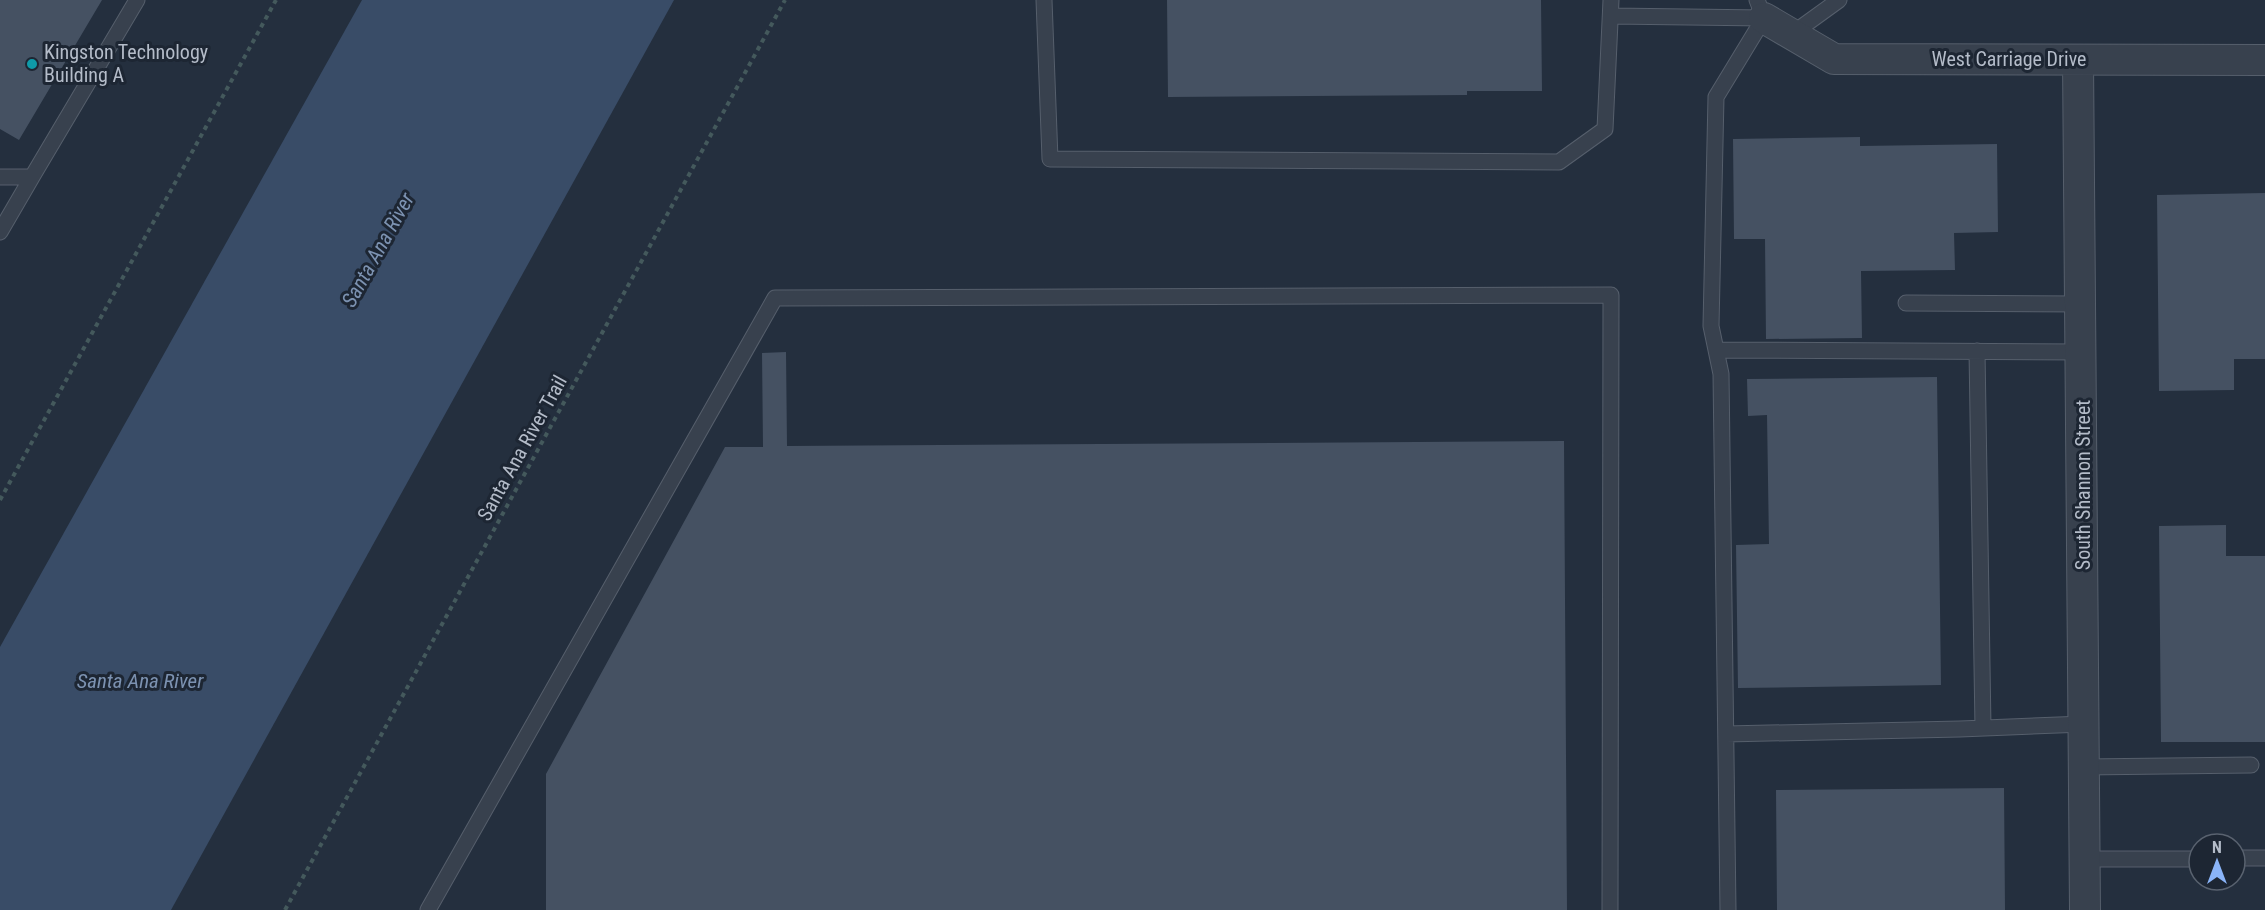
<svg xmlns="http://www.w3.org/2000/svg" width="2265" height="910" font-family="'Roboto Condensed',sans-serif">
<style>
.water{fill:#394c67}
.building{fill:#455162}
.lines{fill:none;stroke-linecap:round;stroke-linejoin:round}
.service-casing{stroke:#565f6c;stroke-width:17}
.minor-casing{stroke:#565f6c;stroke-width:32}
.path{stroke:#44595c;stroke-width:4;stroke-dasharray:4.5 4.5;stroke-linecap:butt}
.service{stroke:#38414e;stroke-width:15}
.minor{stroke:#38414e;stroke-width:30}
.culture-dot{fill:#0f9aa8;stroke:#1d2633;stroke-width:2}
.labels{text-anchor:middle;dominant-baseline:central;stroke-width:6;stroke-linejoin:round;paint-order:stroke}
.poi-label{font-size:20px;fill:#b4bcc9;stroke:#1d2633;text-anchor:start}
.street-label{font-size:20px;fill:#b4bcc9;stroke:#1d2633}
.water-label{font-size:21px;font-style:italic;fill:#7c92b1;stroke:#1d2633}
</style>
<rect width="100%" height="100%" fill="#242f3e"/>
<path class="water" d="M362 0H674L171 910H0V647Z"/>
<path class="building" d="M0 0H102L19 140 0 129Z
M1167 0H1541L1542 91H1467V95L1168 97Z
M1860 137V146L1997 144 1998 232 1954 233 1955 270 1861 271 1862 338 1766 339 1765 239H1734L1733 139Z
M2265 193V359H2234V390L2159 391 2157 195Z
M786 352 787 446 1564 441 1567 910H546V774L725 447H763L762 353Z
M1937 377 1941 685 1738 688 1736 545 1769 544 1767 415 1748 416 1747 379Z
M2226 525V556H2265V742H2161L2159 526Z
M2004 788 2005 910H1777L1776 790Z"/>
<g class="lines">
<defs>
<path id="service" d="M1044 0 1050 159 1559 162 1605 129 1611 0
M1757 0 1764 18
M1612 16 1764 18
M1792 34 1839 0
M0 177H32L137 0
M0 232 32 177
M1906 303 2081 304
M1716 350 2082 352
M1977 351 1983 728
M1726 734 1960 729 2084 724
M2084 767 2251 765
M2235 858H2265
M2085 859H2199
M428 910 775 298 1611 295 1610 910
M1728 910 1721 374 1711 326 1716 97 1764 18"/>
<path id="minor" d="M1764 18 1834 59 2265 60
M2078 60 2085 910"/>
</defs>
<use href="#service" class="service-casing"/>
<use href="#minor" class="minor-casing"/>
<path class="path" d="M0 500 276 0
M285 910 785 0"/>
<use href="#service" class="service"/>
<use href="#minor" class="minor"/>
</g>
<circle class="culture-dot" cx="32" cy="64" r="6"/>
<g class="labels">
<g class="poi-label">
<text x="44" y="52">Kingston Technology<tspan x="44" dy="23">Building A</tspan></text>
</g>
<g class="street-label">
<text x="2009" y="59">West Carriage Drive</text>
<text transform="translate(522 448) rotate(-61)">Santa Ana River Trail</text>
<text transform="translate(2083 485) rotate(-90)">South Shannon Street</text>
</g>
<g class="water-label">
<text transform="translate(378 250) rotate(-61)">Santa Ana River</text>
<text x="140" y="681">Santa Ana River</text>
</g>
</g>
<g transform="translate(2217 862)"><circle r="28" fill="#1d2633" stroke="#59626f" stroke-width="1.5"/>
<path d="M0-4.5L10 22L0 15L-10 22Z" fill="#8ab4f8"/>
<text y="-9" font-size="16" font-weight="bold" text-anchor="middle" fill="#b4bcc9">N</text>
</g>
</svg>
